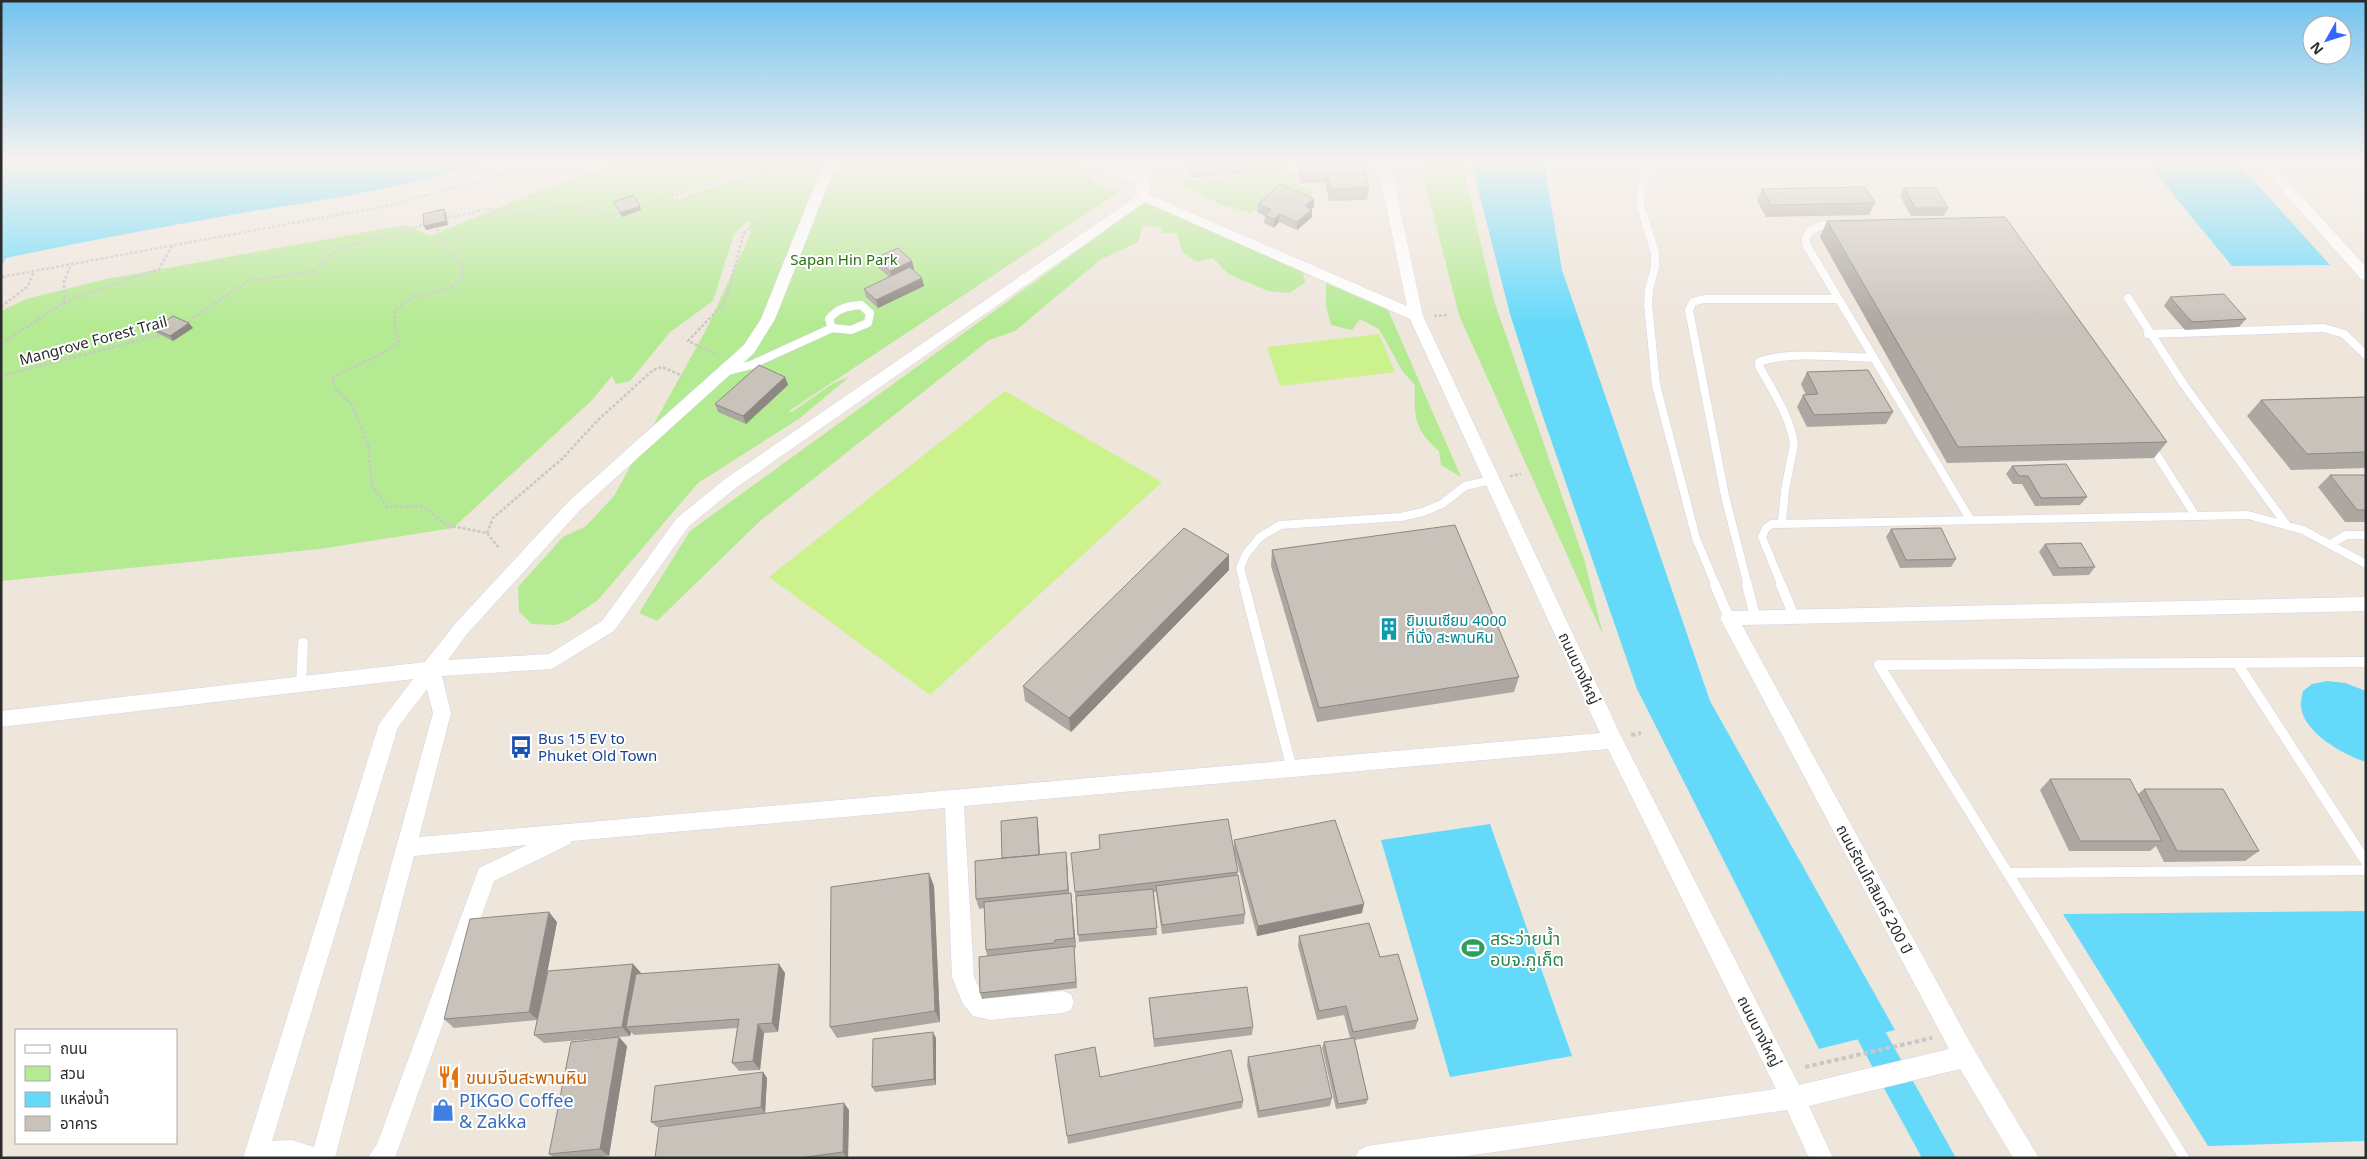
<svg xmlns="http://www.w3.org/2000/svg" width="2367" height="1159" font-family="'Noto Sans','Noto Sans Thai',sans-serif">
<style>
.green{fill:#b4ea92;fill-rule:evenodd}
.pitch{fill:#ccf28d}
.water{fill:#64d9fa}
.lines{fill:none;stroke-linecap:round;stroke-linejoin:round}
.canal{fill:#64d9fa;fill-rule:evenodd}
.service-far1-casing{stroke:#d0d5e5;stroke-width:9}
.service-casing{stroke:#d0d5e5;stroke-width:11}
.minor-casing{stroke:#d0d5e5;stroke-width:1}
.path-far1{stroke:#c8c8c8;stroke-width:2.5;stroke-dasharray:3 2;stroke-linecap:butt}
.path{stroke:#c8c8c8;stroke-width:4;stroke-dasharray:4.5 3;stroke-linecap:butt}
.service-far1{stroke:#fff;stroke-width:8}
.service{stroke:#fff;stroke-width:10}
.minor{fill:#fff;fill-rule:evenodd}
.wall{fill:#ada7a1}
.shaded-wall{fill:#8d8883}
.building{fill:#c9c2bb;stroke:#8d8883}
.labels{text-anchor:middle;dominant-baseline:central;stroke-width:4;stroke-linejoin:round;paint-order:stroke}
.park-label{font-size:15px;fill:#2a6f13;stroke:#fff}
.street-label{font-size:15px;fill:#2b2b2b;stroke:#fff}
.culture-label{font-size:15px;fill:#0d838f;stroke:#fff;text-anchor:start}
.transit-label{font-size:15px;fill:#164399;stroke:#fff;text-anchor:start}
.near-leisure-label{font-size:18px;fill:#27864d;stroke:#fff;text-anchor:start}
.near-food-label{font-size:18px;fill:#c56008;stroke:#fff;text-anchor:start}
.near-shop-label{font-size:18px;fill:#366cbe;stroke:#fff;text-anchor:start}
</style>
<rect width="100%" height="100%" fill="#eee5db"/>
<path class="green" d="M620 162H1074L1087 168 1092 181 1119 192 789 411 792 412 832 384 849 377 800 418 698 483 598 600 567 621 556 625 532 624 519 612 518 587 563 537 586 526 614 496 706 330 751 233 749 220 734 234 713 301 670 332 630 381 616 384 612 376 591 401 453 528 319 549 1 581V311L26 299 106 279 406 225 430 236 530 195ZM740 171 741 180H735L674 200 673 193Z
M1420 162H1462L1494 301 1585 562 1603 635 1459 315Z
M1292 171 1298 186 1313 190 1310 200 1275 193 1251 213 1219 204 1182 186 1185 181Z
M1145 202 1303 271 1305 283 1289 293 1268 291 1228 274 1213 258 1198 262 1183 253 1177 233 1162 234 1161 227 1143 226 1138 242 1100 260 1015 331 989 340 760 521 657 621 639 613 690 531Z
M1326 283 1388 310 1461 477 1441 465 1439 451C1414 429 1414 417 1415 385L1403 372 1379 329 1360 319 1352 330 1331 325 1326 306Z"/>
<path class="pitch" d="M1379 334 1395 372 1280 386 1267 347Z
M1005 391 1162 482 930 695 769 577Z"/>
<path class="water" d="M1 162H488C411 187 328 199 248 212 167 226 86 241 6 258L1 267Z
M1471 162H1544L1562 270 1710 701 1895 1030 1819 1049 1637 689 1541 411 1510 314Z
M2150 162H2237L2330 265 2232 266 2149 165Z
M2327 681 2345 683 2366 691V762C2344 755 2304 733 2301 707 2300 703 2302 696 2303 691L2312 684Z
M1490 824 1572 1056 1450 1077 1381 840Z
M2366 911V1141L2208 1146 2063 914Z"/>
<g class="lines">
<path class="canal" d="M1856 994 1867 999 1956 1158H1922L1841 1009 1845 999Z"/>
<defs>
<path id="service-far1" d="M1649 162 1641 185 1640 204 1655 253V267L1649 289 1648 304 1656 385 1696 538 1716 586
M1835 224C1822 224 1801 229 1807 246L1970 519
M2128 298 2184 385 2286 524
M861 305 870 313 868 323 851 330 832 328 829 319C838 308 848 306 861 305Z
M2148 334 2324 328 2344 334 2366 355
M727 371 751 365 832 328
M2150 444 2195 515
M1782 522 1785 490 1794 444C1790 416 1772 390 1759 366V362C1787 351 1843 357 1874 358
M2331 544 2346 535H2366
M1245 586 1240 568 1246 554 1260 537 1280 525 1401 517 1423 512 1442 504 1465 486 1492 480
M1748 586 1725 496 1689 310 1693 302 1704 299H1838
M1782 586 1762 537 1766 528 1772 524 2248 515 2303 530 2366 564"/>
<path id="service" d="M1244 585 1292 769
M1715 585 1729 618
M1747 585 1755 616
M1781 585 1794 616
M2237 663 2366 862
M301 684 303 643
M2007 873 2366 870
M2184 1158 1879 665 2366 662"/>
<path id="minor" d="M824 162H837L775 319 754 353 580 510 467 634 448 660 549 654 602 621 677 518 725 479 1137 196 1136 184 1090 162H1108L1135 174 1134 162H1147L1150 195 1407 306 1377 162H1390L1423 316 1621 736 1799 1085 1949 1049 1720 618 1723 613 1729 611 2366 597V611L1742 625 1973 1048 2039 1158H2013L1960 1069 1809 1106 1833 1158H1809L1787 1110 1453 1158H1355L1359 1150 1367 1146 1776 1089 1608 749 964 806 974 977 979 988 987 998H991L1063 991 1071 994 1074 1002 1071 1010 1063 1013 991 1020 973 1016 963 1004 952 977 945 808 572 841 570 844 494 881 395 1158H368L377 1144 479 868 527 845 414 856 335 1158H243L379 724 413 679 1 727V711L425 662 455 624 568 502 744 345 761 319ZM1145 202 1410 319 1600 733 419 837 451 713 442 676 552 669 614 631 689 526 737 487ZM427 689 433 713 314 1147 292 1140 272 1141 398 727Z
M2257 162H2270L2366 267V280L2361 279Z"/>
</defs>
<use href="#service-far1" class="service-far1-casing"/>
<use href="#service" class="service-casing"/>
<use href="#minor" class="minor-casing"/>
<path class="path-far1" d="M764 172 775 162
M637 207 751 171 764 172 768 186 761 217 744 233 725 302 688 341 718 355
M443 219 487 209 529 215 566 204 610 216 622 212
M436 224 444 248 462 265V279L448 289 412 297 395 310V325L399 341 383 353 333 377 335 389 351 403 368 445 372 485 387 507 423 506 446 525 487 533 499 548
M2 277 386 206 550 162
M64 303V282L71 264
M1 307 28 286 34 271
M1434 316 1448 315
M185 324 247 281 313 272 339 249 427 224
M1 344 55 308 74 298 159 269 172 246
M1 376 164 334
M1510 476 1521 474
M487 533 493 518 563 458 597 421 653 370 662 367 685 377"/>
<path class="path" d="M1631 735 1641 733
M1805 1067 1932 1038"/>
<use href="#service-far1" class="service-far1"/>
<use href="#service" class="service"/>
<use href="#minor" class="minor"/>
</g>
<path class="wall" d="M1186 162H1288L1287 170 1190 178Z
M1298 162H1363L1369 188 1367 200 1329 201 1325 183H1300L1297 169Z
M1904 188 1948 208 1944 216H1911L1900 196Z
M1762 189 1875 203 1869 215 1766 217 1757 201Z
M1314 199V207L1311 209H1312V217L1297 230 1279 222 1274 228 1264 223 1265 216 1257 212 1258 204Z
M1827 221 2167 442 2154 458 1947 463 1820 237Z
M875 258 912 261 914 269 913 270 924 286 878 308 866 297 864 289 889 277 877 267Z
M2170 297 2246 319 2239 327 2185 330 2164 306Z
M193 328 173 341 157 333 154 329Z
M1807 372 1893 412 1886 424 1807 427 1797 407 1803 395H1806L1801 384Z
M785 377 788 385 746 424 718 412 715 404Z
M2366 397V468L2291 470 2247 416 2261 400Z
M2012 466 2087 497 2080 505 2035 506 2022 484H2013L2006 474Z
M2330 475H2366V522H2345L2318 487Z
M1891 529 1956 559 1951 567 1900 568 1886 537Z
M2045 544 2095 567 2089 575 2053 576 2039 552Z
M1272 550 1519 677 1514 692 1317 722 1271 566Z
M1229 555V570L1071 732 1025 701 1023 686Z
M2050 779 2138 794 2144 789 2259 851 2245 861 2164 862 2156 846 2150 851H2069L2040 790Z
M1037 817 1038 824 1040 854 1067 862 1069 893H1071L1072 902 1076 948H1074L1077 988 982 999 980 993 987 956 986 950 984 908 979 909 976 899 1002 858Z
M1234 840 1362 913 1257 936 1234 851 1238 872 1237 875 1245 914 1244 924 1162 934 1156 892H1154L1157 935 1079 942 1075 892 1234 850Z
M934 886 940 1022 837 1038 830 1027Z
M557 922 543 994 633 964 641 973H785L778 1032 764 1033 760 1070 739 1071 732 1063 737 1028 634 1035 631 1032 630 1036 544 1043 534 1035 537 1020 454 1028 444 1019Z
M1299 936 1380 957 1418 1020 1415 1029 1355 1040 1368 1099 1366 1104 1336 1109 1322 1048 1324 1042 1350 1038 1344 1015 1317 1020 1298 946Z
M1149 998 1253 1027 1252 1035 1154 1047Z
M936 1038V1085L875 1092 872 1087Z
M627 1046 609 1156 594 1158H554L549 1154Z
M1248 1057 1332 1098 1330 1106 1258 1118 1247 1065Z
M763 1072 767 1078 765 1113 657 1127 651 1122Z
M1100 1077 1243 1101 1242 1108 1068 1144 1067 1136Z
M849 1110 848 1158H655Z"/>
<path class="shaded-wall" d="M1314 199V207L1305 214V206Z
M640 206 641 210 622 217 620 213Z
M444 209 446 213 448 225 426 230 424 226Z
M1312 209V217L1297 230V222Z
M1280 214 1279 222 1274 228V219Z
M912 261 914 269 892 279 890 271Z
M922 278 924 286 878 308 876 300Z
M189 323 193 328 173 341 170 336Z
M785 377 788 385 746 424 743 416Z
M1229 555V570L1071 732 1069 718Z
M1037 817 1038 824 1040 863 1039 856Z
M1066 852 1067 862 1069 900 1068 890Z
M929 873 934 886 940 1022 935 1011Z
M1071 893 1072 902 1076 948 1074 938Z
M1364 904 1362 913 1257 936 1258 926Z
M549 912 557 922 538 1020 529 1012Z
M633 964 641 973 626 1027 631 1032 630 1036 622 1027Z
M779 964 785 973 778 1032 772 1023Z
M758 1024 764 1033 760 1070 753 1061Z
M933 1032 936 1038V1085L934 1079Z
M619 1037 627 1046 609 1156 600 1149Z
M763 1072 767 1078 765 1113 761 1107Z
M844 1103 849 1110 848 1158H847L843 1152Z"/>
<path class="building" d="M1299 162H1363L1369 188 1330 189 1326 171H1301Z
M1281 184 1314 199 1305 206 1312 209 1297 222 1280 214 1274 219 1265 215 1271 210 1258 204Z
M1865 187 1875 203 1771 205 1762 189Z
M1904 188H1936L1948 208H1915Z
M633 195 640 206 620 213 614 202Z
M444 209 446 221 424 226 423 214Z
M2005 217 2167 442 1958 447 1827 221Z
M898 248 912 261 890 271 875 258Z
M910 267 922 278 876 300 864 289Z
M2224 294 2246 319 2192 322 2170 297Z
M173 316 189 323 170 336 154 329Z
M759 365 785 377 743 416 715 404Z
M1868 370 1893 412 1814 415 1803 395 1818 394 1807 372Z
M2366 397V452L2307 454 2261 400Z
M2066 464 2087 497 2041 498 2028 476H2019L2012 466Z
M2330 475H2366V510H2357Z
M1455 525 1519 677 1319 708 1272 550Z
M1184 528 1229 555 1069 718 1023 686Z
M1941 528 1956 559 1906 560 1891 529Z
M2081 543 2095 567 2059 568 2045 544Z
M2050 779H2130L2162 841H2080Z
M2144 789H2223L2259 851H2177Z
M1037 817 1039 855 1002 858 1001 821Z
M1228 819 1238 872 1075 892 1071 853 1100 849 1099 835Z
M1335 820 1364 904 1258 926 1234 840Z
M1066 852 1068 890 976 899 975 861Z
M929 873 935 1011 830 1027 831 887Z
M1238 875 1245 914 1162 925 1156 886Z
M1153 889 1157 928 1078 935 1076 896Z
M1071 893 1074 938 1055 940 1054 943 986 950 984 902Z
M549 912 529 1012 444 1019 470 919Z
M1369 923 1380 957 1398 954 1418 1020 1353 1032 1346 1006 1319 1011 1299 936Z
M1074 946 1076 982 980 993 979 957Z
M633 964 622 1027 534 1035 548 971Z
M779 964 772 1023 758 1024 753 1061 732 1063 739 1019 626 1027 636 974Z
M1247 987 1253 1027 1154 1039 1149 998Z
M933 1032 934 1079 872 1087 873 1039Z
M619 1037 600 1149 549 1154 571 1042Z
M1354 1038 1368 1099 1338 1104 1324 1042Z
M1320 1045 1332 1098 1259 1111 1248 1057Z
M1095 1047 1100 1077 1231 1050 1243 1101 1067 1136 1055 1055Z
M763 1072 761 1107 651 1122 655 1086Z
M844 1103 843 1152 799 1158H655L659 1127Z"/>
<linearGradient id="sky" x2="0" y2="1"><stop stop-color="#73c3ef"/><stop offset="0.5" stop-color="#f7f3ef"/><stop offset="1" stop-color="#f7f3ef" stop-opacity="0"/></linearGradient>
<rect width="2367" height="325" fill="url(#sky)"/>
<defs>
<symbol id="building-bare" viewBox="-9 -9 18 18"><path d="M-4-6H4V6H1V3H-1V6H-4ZM-2.5-4.3h1.7v1.8h-1.7ZM.8-4.3h1.7v1.8H.8ZM-2.5-1h1.7V.8h-1.7ZM.8-1h1.7V.8H.8Z" fill="#0f9aa8" stroke="#fff" stroke-width="2.5" paint-order="stroke"/></symbol>
<symbol id="bus-bare" viewBox="-9 -9 18 18"><path d="M-5-6H5V4H4V6H2V4H-2V6H-4V4H-5ZM-3.5-4V0h7V-4ZM-3.5 1.2v1.5H-2V1.2ZM2 1.2v1.5H3.5V1.2Z" fill="#1a4fb4" stroke="#fff" stroke-width="2.5" paint-order="stroke"/></symbol>
<symbol id="stadium-bare" viewBox="-9 -9 18 18"><path d="M0-5a6.5 5 0 1 0 0 10a6.5 5 0 1 0 0-10ZM-3.5-1.8h7v3.6h-7Z" fill="#2e9e5b" stroke="#fff" stroke-width="2.5" paint-order="stroke"/></symbol>
<symbol id="restaurant-bare" viewBox="-9 -9 18 18"><path d="M-5-6h1v4h1v-4h1v4h1v-4h1v5L-1.5 .5V6h-2V.5L-5-1ZM5-6V6H3V1.5H1.5Q1.5-4 5-6Z" fill="#e8710a" stroke="#fff" stroke-width="2.5" paint-order="stroke"/></symbol>
<symbol id="shop-bare" viewBox="-9 -9 18 18"><path d="M-5-2.5h2.3a2.7 3.5 0 0 1 5.4 0H5L5.5 6h-11ZM-1.5-2.5h3a1.5 2.3 0 0 0-3 0Z" fill="#3f7fe0" stroke="#fff" stroke-width="2.5" paint-order="stroke"/></symbol>
</defs>
<g fill-rule="evenodd">
<use href="#building-bare" x="1373" y="613" width="32" height="32"/>
<use href="#bus-bare" x="505" y="731" width="32" height="32"/>
<use href="#stadium-bare" x="1457" y="932" width="32" height="32"/>
<use href="#restaurant-bare" x="433" y="1061" width="32" height="32"/>
<use href="#shop-bare" x="427" y="1094" width="32" height="32"/>
</g>
<g class="labels">
<g class="park-label">
<text x="844" y="259">Sapan Hin Park</text>
</g>
<g class="street-label">
<text transform="translate(93 340) rotate(-15)">Mangrove Forest Trail</text>
<text transform="translate(1580 668) rotate(65)">ถนนบางใหญ่</text>
<text transform="translate(1875 889) rotate(62)">ถนนรัตนโกสินทร์ 200 ปี</text>
<text transform="translate(1760 1031) rotate(63)">ถนนบางใหญ่</text>
</g>
<g class="culture-label">
<text x="1406" y="620">ยิมเนเซียม 4000<tspan x="1406" dy="17">ที่นั่ง สะพานหิน</tspan></text>
</g>
<g class="transit-label">
<text x="538" y="738">Bus 15 EV to<tspan x="538" dy="17">Phuket Old Town</tspan></text>
</g>
<g class="near-leisure-label">
<text x="1490" y="938">สระว่ายน้ำ<tspan x="1490" dy="21">อบจ.ภูเก็ต</tspan></text>
</g>
<g class="near-food-label">
<text x="466" y="1077">ขนมจีนสะพานหิน</text>
</g>
<g class="near-shop-label">
<text x="459" y="1100">PIKGO Coffee<tspan x="459" dy="21">&amp; Zakka</tspan></text>
</g>
</g>
<rect width="2367" height="1159" fill="none" stroke="#2b2b2b" stroke-width="5"/>
<rect x="15" y="1029" width="162" height="115" fill="#ffffff" stroke="#aaaaaa"/>
<rect x="25" y="1045" width="25" height="8" fill="#ffffff" stroke="#aaaaaa"/>
<text x="60" y="1054" font-size="15" fill="#2b2b2b">ถนน</text>
<rect x="25" y="1066" width="25" height="15" fill="#b4ea92" stroke="#aaaaaa"/>
<text x="60" y="1079" font-size="15" fill="#2b2b2b">สวน</text>
<rect x="25" y="1092" width="25" height="15" fill="#64d9fa" stroke="#aaaaaa"/>
<text x="60" y="1104" font-size="15" fill="#2b2b2b">แหล่งน้ำ</text>
<rect x="25" y="1116" width="25" height="15" fill="#c9c2bb" stroke="#aaaaaa"/>
<text x="60" y="1129" font-size="15" fill="#2b2b2b">อาคาร</text>
<g transform="translate(2327 40) rotate(231)"><circle r="24" fill="#ffffff" stroke="#aaaaaa"/>
<path d="M0-4L9 19L0 12L-9 19Z" fill="#3765ff"/>
<text y="-8" font-size="14" font-weight="bold" text-anchor="middle" fill="#2b2b2b">N</text>
</g>
</svg>
